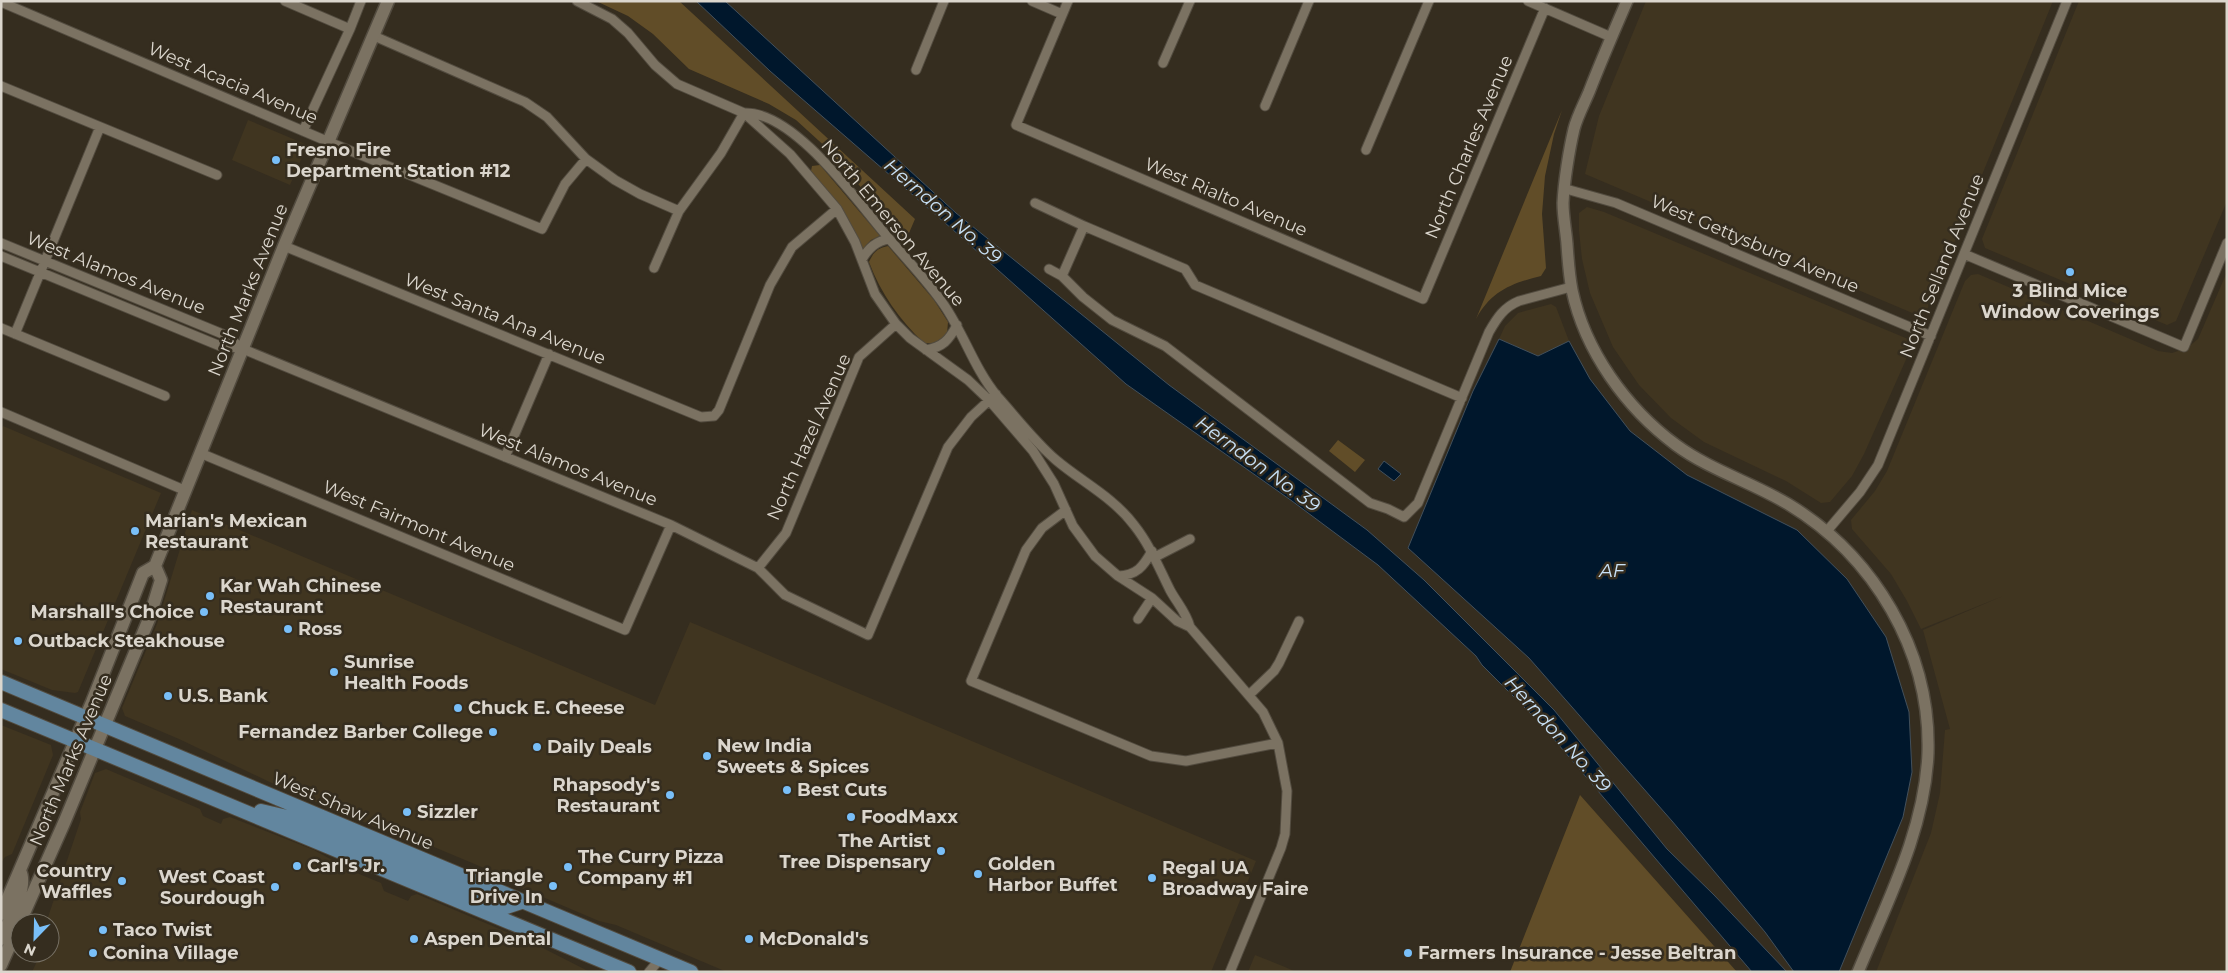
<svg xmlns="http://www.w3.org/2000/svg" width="2228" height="973" font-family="Montserrat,sans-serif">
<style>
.built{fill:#403520}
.green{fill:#614d28}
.water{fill:#00172c;stroke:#42505c}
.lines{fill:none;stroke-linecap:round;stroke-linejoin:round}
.minor-casing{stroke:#524b3f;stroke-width:11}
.tertiary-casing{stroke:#524b3f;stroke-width:14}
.secondary-casing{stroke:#524b3f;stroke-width:15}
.primary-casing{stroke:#524b3f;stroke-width:16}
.minor{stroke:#7b7262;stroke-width:9}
.tertiary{stroke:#7b7262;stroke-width:11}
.secondary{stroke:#7b7262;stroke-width:12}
.primary{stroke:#62869f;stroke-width:14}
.poi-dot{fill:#79bff8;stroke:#352d1f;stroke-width:2}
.labels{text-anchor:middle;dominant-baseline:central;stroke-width:5;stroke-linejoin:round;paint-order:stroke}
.street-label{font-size:18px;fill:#dbd6cd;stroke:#352d1f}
.poi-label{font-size:18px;font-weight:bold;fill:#dbd6cd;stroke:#352d1f;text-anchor:start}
.water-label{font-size:19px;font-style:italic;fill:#c8e1f6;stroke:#352d1f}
</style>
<rect width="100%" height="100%" fill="#352d1f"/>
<path class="built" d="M1646 1H2053L1926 312 1917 315 1585 174 1599 116Z
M2079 1H2227V201L2176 321 2167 325 1985 248 1982 239Z
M248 120 305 144 306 148 290 185 232 160Z
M1587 207 1604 212 1908 339 1912 346 1864 454 1852 476 1830 502 1821 503 1786 481 1704 442 1671 418 1639 385 1613 347 1590 293 1582 259 1579 231V213Z
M2227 272V972H1876L1931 833 1940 793 1945 730 1950 729 1923 630 2003 596 1921 629 1907 601 1891 574 1852 529 1851 520 1875 491 1887 471 1965 281 1971 275 1978 274 2158 351 2172 353 2187 348 2198 339Z
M1551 304 1556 307 1569 341 1538 356 1499 339 1505 326 1518 313Z
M3 426 161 493 78 692 75 693 52 690 1 669V430Z
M192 510 655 705 690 622 1256 861 1211 972H727L616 925 599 921 512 884 496 873 434 847 433 843 415 836 406 840 278 786 179 739 125 716 122 708 157 624Z
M1 725 51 745 53 755 12 854 5 857 1 863Z
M106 769 200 809 203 816 221 824 223 819 230 817 314 850 352 871 381 883 384 891 408 901 411 896 417 894 535 944 590 972H32L38 959V953H50V923H46L81 819 80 812 95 773Z
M1255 955 1285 967 1296 972H1248Z"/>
<path class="green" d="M596 1H679L915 219 906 240 829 150 796 120 769 104 689 69 653 34 628 16Z
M1562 110 1554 134 1545 176 1542 214 1546 268 1541 276C1512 283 1491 291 1476 319Z
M820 165 880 236 871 240 863 249 840 207 811 171 812 166Z
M888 246 934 300 948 322 947 334 936 343H924C899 319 881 294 869 262 873 253 877 248 888 246Z
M1338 440 1365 460 1355 472 1329 451Z
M1580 795 1737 972H1510Z"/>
<path class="water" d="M696 1H725L956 213 1169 385 1367 530 1424 580 1554 710 1667 849 1714 895 1787 972H1752L1541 724 1482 665 1476 656 1378 565 1292 501 1126 384 952 229 770 71Z
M1499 339 1538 356 1569 341 1590 379 1630 431 1687 475 1797 530 1847 579 1886 637 1909 712 1912 772 1903 817 1839 972H1794L1765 932 1672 821 1529 658 1408 548 1473 391Z
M1384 461 1401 474 1394 481 1378 469Z"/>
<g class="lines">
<defs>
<path id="minor" d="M285 1 350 29
M577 1 612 19 628 33 655 65 677 84 744 113 790 154 837 209 855 242 875 294 896 324 910 338 968 380 989 400 1033 451 1054 484 1073 526 1095 556 1118 576 1152 598 1177 621 1190 627 1263 712 1278 743 1287 791 1285 834 1281 848 1230 972
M1032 1 1062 14
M1068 1 1016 125 1423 299 1545 8
M1528 1 1611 37
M1 2 329 142 542 229 565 184 586 159
M374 36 525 102 547 117 586 159 615 180 640 194 679 211
M1163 63 1190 1
M916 70 944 1
M1 86 217 175
M1265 106 1309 1
M744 113C794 111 856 200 886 235 905 258 927 280 944 305 964 334 974 368 997 396 1016 417 1034 441 1056 460 1082 482 1113 497 1134 525 1150 545 1159 568 1170 590 1177 603 1186 612 1190 627
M303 131 350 29 361 1
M1366 150 1429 1
M1566 189 1616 203 1931 336
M1035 203 1084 226
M1 243 225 335 243 349 671 525 758 568 785 595 868 635 948 447 971 417 996 394
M284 246 701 417 714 416 719 410 770 285 792 247 837 209
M1964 254 2184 347 2227 243
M1 256 220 346 240 348
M862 259C869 248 876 241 889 239
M654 268 679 211 721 153 744 113
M1049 269 1062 276 1083 297 1112 320 1165 346 1370 503 1388 509 1404 517 1418 503 1489 332C1497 318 1504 307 1519 301L1571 287
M1062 276 1084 226 1185 269 1195 285 1462 398
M1 328 165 396
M15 334 100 127
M926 350C943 347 949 340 957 325
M1 412 184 490
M200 453 625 630 671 525
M505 457 549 354
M1066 510 1042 528 1026 550 971 681 1151 756 1186 761 1278 743
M1827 531 1860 492 1878 465 2067 1
M1155 557 1190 539
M758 568 786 533 859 357 896 324
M1118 576C1137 575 1143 567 1152 551
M1138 619 1152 598
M1249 695 1274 671 1279 663 1299 621
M649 972 660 959"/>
<path id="tertiary" d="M1627 1C1614 31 1601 61 1589 92 1584 104 1577 117 1574 129 1569 150 1564 182 1563 203 1563 217 1566 231 1567 244 1568 259 1569 275 1572 290 1585 351 1626 408 1676 445 1710 470 1751 482 1788 504 1874 556 1931 651 1928 753 1925 830 1887 902 1858 972"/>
<path id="secondary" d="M1 914 92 702 143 573 155 566 284 246 388 1
M1 939C8 922 29 887 20 871
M1 965 64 823 149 619 161 580 155 566"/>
<path id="primary" d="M1 682 691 972
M1 710 629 972
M261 811 287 817 401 864H410L417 858
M402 876 410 872H420L506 907 521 902"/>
</defs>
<use href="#minor" class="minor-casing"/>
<use href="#tertiary" class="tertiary-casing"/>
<use href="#secondary" class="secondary-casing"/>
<use href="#primary" class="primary-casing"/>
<use href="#minor" class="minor"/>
<use href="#tertiary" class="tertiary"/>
<use href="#secondary" class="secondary"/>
<use href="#primary" class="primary"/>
</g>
<g class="poi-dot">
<circle cx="276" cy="160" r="5"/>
<circle cx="2070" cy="272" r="5"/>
<circle cx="135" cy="531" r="5"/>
<circle cx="210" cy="596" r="5"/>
<circle cx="204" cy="612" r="5"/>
<circle cx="288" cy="629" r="5"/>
<circle cx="18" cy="641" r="5"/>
<circle cx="334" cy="672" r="5"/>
<circle cx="168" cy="696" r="5"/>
<circle cx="458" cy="708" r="5"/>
<circle cx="493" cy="732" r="5"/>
<circle cx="537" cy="747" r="5"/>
<circle cx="707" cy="756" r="5"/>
<circle cx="787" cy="790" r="5"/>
<circle cx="670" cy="795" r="5"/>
<circle cx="407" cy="812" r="5"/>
<circle cx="851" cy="817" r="5"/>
<circle cx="941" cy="851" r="5"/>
<circle cx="297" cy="866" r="5"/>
<circle cx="568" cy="867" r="5"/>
<circle cx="978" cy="874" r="5"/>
<circle cx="1152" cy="878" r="5"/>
<circle cx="122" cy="881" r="5"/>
<circle cx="553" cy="886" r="5"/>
<circle cx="275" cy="887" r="5"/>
<circle cx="103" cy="930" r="5"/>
<circle cx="414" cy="939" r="5"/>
<circle cx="749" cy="939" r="5"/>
<circle cx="93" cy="953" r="5"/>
<circle cx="1408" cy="953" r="5"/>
</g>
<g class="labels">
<g class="street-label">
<text transform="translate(233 83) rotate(23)">West Acacia Avenue</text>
<text transform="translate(1469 147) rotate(-67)">North Charles Avenue</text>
<text transform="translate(1226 197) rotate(23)">West Rialto Avenue</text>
<text transform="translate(893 223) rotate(50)">North Emerson Avenue</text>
<text transform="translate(1755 244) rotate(23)">West Gettysburg Avenue</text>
<text transform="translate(1942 266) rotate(-68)">North Selland Avenue</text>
<text transform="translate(116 273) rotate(22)">West Alamos Avenue</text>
<text transform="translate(248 290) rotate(-68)">North Marks Avenue</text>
<text transform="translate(505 319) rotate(22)">West Santa Ana Avenue</text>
<text transform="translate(809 437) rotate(-66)">North Hazel Avenue</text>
<text transform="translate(568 465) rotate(22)">West Alamos Avenue</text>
<text transform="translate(419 526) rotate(23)">West Fairmont Avenue</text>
<text transform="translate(71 760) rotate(-67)">North Marks Avenue</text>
<text transform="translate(353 811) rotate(23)">West Shaw Avenue</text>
</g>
<g class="poi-label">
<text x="286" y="150">Fresno Fire<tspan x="286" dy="21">Department Station #12</tspan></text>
<text x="2070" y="291" text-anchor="middle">3 Blind Mice<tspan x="2070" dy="21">Window Coverings</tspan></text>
<text x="145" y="521">Marian's Mexican<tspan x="145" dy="21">Restaurant</tspan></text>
<text x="220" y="586">Kar Wah Chinese<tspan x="220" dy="21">Restaurant</tspan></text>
<text x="194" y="612" text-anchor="end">Marshall's Choice</text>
<text x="298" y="629">Ross</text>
<text x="28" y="641">Outback Steakhouse</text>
<text x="344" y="662">Sunrise<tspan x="344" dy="21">Health Foods</tspan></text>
<text x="178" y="696">U.S. Bank</text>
<text x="468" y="708">Chuck E. Cheese</text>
<text x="483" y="732" text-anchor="end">Fernandez Barber College</text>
<text x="717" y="746">New India<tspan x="717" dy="21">Sweets &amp; Spices</tspan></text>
<text x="547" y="747">Daily Deals</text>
<text x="660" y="785" text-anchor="end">Rhapsody's<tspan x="660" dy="21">Restaurant</tspan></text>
<text x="797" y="790">Best Cuts</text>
<text x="417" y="812">Sizzler</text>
<text x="861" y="817">FoodMaxx</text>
<text x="931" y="841" text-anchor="end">The Artist<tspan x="931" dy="21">Tree Dispensary</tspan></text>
<text x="578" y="857">The Curry Pizza<tspan x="578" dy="21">Company #1</tspan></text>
<text x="988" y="864">Golden<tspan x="988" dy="21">Harbor Buffet</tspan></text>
<text x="307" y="866">Carl's Jr.</text>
<text x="1162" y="868">Regal UA<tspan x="1162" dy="21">Broadway Faire</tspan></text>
<text x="112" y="871" text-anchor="end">Country<tspan x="112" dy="21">Waffles</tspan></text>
<text x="543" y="876" text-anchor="end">Triangle<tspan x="543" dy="21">Drive In</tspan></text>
<text x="265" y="877" text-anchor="end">West Coast<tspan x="265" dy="21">Sourdough</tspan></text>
<text x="113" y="930">Taco Twist</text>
<text x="424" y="939">Aspen Dental</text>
<text x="759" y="939">McDonald's</text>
<text x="103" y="953">Conina Village</text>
<text x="1418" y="953">Farmers Insurance - Jesse Beltran</text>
</g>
<g class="water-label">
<text transform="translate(943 211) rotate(41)">Herndon No. 39</text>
<text transform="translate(1258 464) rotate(36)">Herndon No. 39</text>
<text x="1612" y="570">AF</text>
<text transform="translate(1558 734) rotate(48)">Herndon No. 39</text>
</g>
</g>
<rect width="2228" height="973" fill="none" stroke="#dbd6cd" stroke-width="5"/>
<g transform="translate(35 938) rotate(203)"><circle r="24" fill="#352d1f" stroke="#777165"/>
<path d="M0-4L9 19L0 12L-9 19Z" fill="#79bff8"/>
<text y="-8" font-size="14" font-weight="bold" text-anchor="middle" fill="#dbd6cd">N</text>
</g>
</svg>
